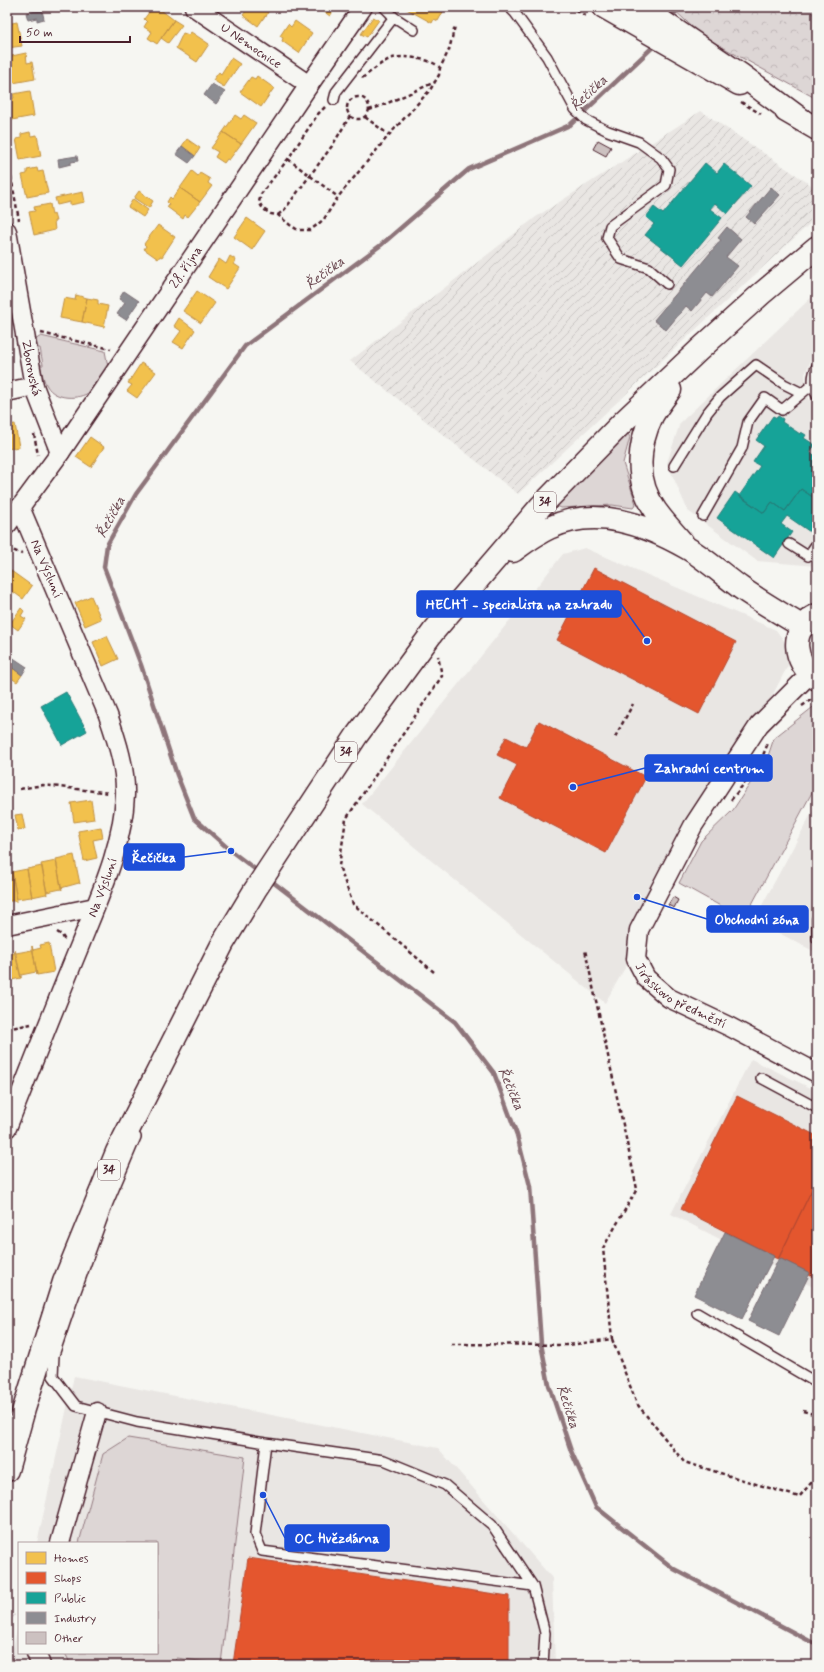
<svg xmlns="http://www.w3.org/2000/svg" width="824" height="1672" font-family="Mynerve,sans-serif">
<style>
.built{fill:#e9e6e3}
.industrial{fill:url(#industrial-furrows)}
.green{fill:#ddd6d5;stroke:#947a80}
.forest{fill:url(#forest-crowns);stroke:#947a80}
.homes{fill:#f2c14e;stroke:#c09044}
.shops{fill:#e4572e;stroke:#b6462d}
.public{fill:#17a398;stroke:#267b77}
.industry{fill:#8d8d92;stroke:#796c73}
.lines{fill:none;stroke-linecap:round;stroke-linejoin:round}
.stream{stroke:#8e747a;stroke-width:4.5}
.building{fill:#ccc1c0;stroke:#4a1f2b}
.service-casing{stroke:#4a1f2b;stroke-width:12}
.minor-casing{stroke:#4a1f2b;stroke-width:21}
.secondary-casing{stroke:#4a1f2b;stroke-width:25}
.primary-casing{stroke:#4a1f2b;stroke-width:25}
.path{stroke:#4a1f2b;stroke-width:2.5;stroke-dasharray:4 3;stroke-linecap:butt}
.service{stroke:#f6f6f2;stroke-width:9}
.minor{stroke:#f6f6f2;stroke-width:18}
.secondary{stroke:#f6f6f2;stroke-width:22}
.primary{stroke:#f6f6f2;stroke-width:22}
.labels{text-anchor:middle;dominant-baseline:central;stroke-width:4;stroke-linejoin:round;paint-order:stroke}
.shield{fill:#f6f6f2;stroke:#7e6067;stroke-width:1}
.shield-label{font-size:12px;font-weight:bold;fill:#4a1f2b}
.street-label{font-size:13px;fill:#4a1f2b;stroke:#f6f6f2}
.water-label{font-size:14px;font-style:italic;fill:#6c4a52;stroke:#f6f6f2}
.leader{fill:none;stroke:#1d4ed8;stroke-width:1.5}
.callout-dot{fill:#1d4ed8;stroke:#f6f6f2;stroke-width:1.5}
.callout{fill:#1d4ed8;stroke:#1d4ed8;stroke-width:1.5}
.callout-label{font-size:14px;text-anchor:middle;font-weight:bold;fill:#fff}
</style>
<defs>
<pattern id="industrial-furrows" width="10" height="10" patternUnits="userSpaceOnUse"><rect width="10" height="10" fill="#e9e6e3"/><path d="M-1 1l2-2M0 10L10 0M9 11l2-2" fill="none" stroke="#c9c5c3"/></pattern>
<pattern id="forest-crowns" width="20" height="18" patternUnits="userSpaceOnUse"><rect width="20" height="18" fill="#ddd6d5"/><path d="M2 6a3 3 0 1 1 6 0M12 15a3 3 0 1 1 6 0" fill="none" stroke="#bfb7b7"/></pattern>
</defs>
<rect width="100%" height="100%" fill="#f6f6f2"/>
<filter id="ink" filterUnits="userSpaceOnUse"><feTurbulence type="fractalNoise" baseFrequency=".025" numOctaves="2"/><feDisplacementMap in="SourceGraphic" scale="8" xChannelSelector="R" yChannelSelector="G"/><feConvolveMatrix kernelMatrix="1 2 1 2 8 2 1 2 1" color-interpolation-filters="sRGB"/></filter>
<g filter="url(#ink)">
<path class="built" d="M817 292V347L805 374 809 399 817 405V566L757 561 688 511 667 463 680 423Z
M585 548 776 630 788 646 790 654 789 664 784 673 692 850 605 1003 362 804 563 554Z
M817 803V953L754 920Z
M751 1059 817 1091V1289L671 1214Z
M74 1376 438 1448 552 1578 555 1665H9L19 1621V1653H157V1543H37Z"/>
<path class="industrial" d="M701 111 817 189V217L518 494 350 361 536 217Z"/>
<path class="green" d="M41 336 105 351 108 367C103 375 98 386 90 392 78 400 55 400 47 386 43 380 42 372 40 365H43L40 348H38L35 340Z
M627 432 630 437 623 463 636 504 633 508 612 505 561 508 555 505Z
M817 704V783L744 919 679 883 701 841 733 810 768 756 774 738Z
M128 1438 245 1457 221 1664 177 1658 175 1665H71L65 1653H157V1543H79L103 1454Z"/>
<path class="forest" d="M671 7H817V99L702 36Z"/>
<path class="homes" d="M153 7 156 9 157 7 174 20 157 44 148 38 152 32 144 27 147 22 144 19Z
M249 7H266L269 9 266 17 265 16 258 26 243 15Z
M317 7H336L330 16Z
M403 7H440V8L444 10 438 21 434 19 432 23Z
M373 17 379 20 367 37 361 34Z
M174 20 182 25 168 43 161 38Z
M295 21 312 33 299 53 282 41 283 38 280 36 288 24 291 27Z
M17 22 22 46 7 48V24Z
M191 32 209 44 197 62 176 48 183 33 189 35Z
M26 53 27 63 32 62 35 79 7 84V57Z
M231 58 240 64 224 87 213 80 219 72 221 74Z
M257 76 274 88 261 107 240 92 251 77 255 79Z
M30 91 34 116 12 120 8 99 14 98 13 94Z
M235 115 241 119 244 115 256 123 241 144 223 132Z
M30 132 31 136 37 135 41 156 20 160 16 139 21 138V134Z
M223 132 241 144 229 160 227 159 224 163 215 157 218 152 211 148Z
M187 139 200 148 195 156 182 146Z
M37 168 38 172 43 171 48 193 27 197 22 175 27 174V170Z
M192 171 198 176 200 173 210 179 208 183 212 186 200 202 180 188Z
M180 188 200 202 188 217 185 215 183 219 167 207 169 204 167 202 170 197 172 199Z
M139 191 153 201 149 208 134 198Z
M83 192 85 202 70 205V202L57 205 55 198Z
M133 199 148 210 143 217 128 207Z
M50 204 52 215 54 214 56 221H54L55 230 34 235 29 212 35 211 34 207Z
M247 218 265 231 252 250 234 237Z
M158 225 175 237 162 257 160 256 158 259 144 249 146 246 144 244Z
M230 256 236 260 234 264 240 268 226 289 208 277 219 259 226 264Z
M197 291 215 303 201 323 183 311Z
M76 295 87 298 82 322 60 318 64 298 75 300Z
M87 298 98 300V304L108 306 104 327 82 322Z
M179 318 195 330 183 348 173 342 181 331 174 326Z
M141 363 156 372 137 398 127 391 132 385 128 383Z
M15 424 19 447 7 449V425Z
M90 437 104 447 91 467 76 457Z
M7 568 32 586 23 599 12 591 7 597Z
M91 596 101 619 85 626 75 603Z
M21 608 24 611 21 616 26 619 18 630 10 624Z
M107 636 118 659 103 666 93 642Z
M7 664 22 675 17 682 7 675Z
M91 800 94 819 74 822 71 803Z
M22 814 25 829 18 830 15 815Z
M101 827 103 838 93 840 97 858 84 861 78 831Z
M74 855 80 884 79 883 61 888 56 859Z
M56 861 62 890 61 889 47 892 41 864Z
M42 866 47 895 46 894 32 897 27 869Z
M27 869 32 898 31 897 17 899 12 872Z
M12 872 17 901H7V873Z
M49 943 54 972 37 975 32 946 33 950 41 948 40 945Z
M32 946 37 975 36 972 21 975V978L15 950 16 953 32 950Z
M14 950 21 978 7 981V954L15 953Z
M7 1055 10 1067 7 1072Z"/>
<path class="shops" d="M594 568 736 642 699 714 557 640Z
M539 721 646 777 606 853 500 798 517 765 497 755 506 737 526 747Z
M737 1096 817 1136V1179L778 1259 773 1257 774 1256 681 1209Z
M817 1179V1279L809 1275 810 1273 779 1258Z
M248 1558 509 1596V1665H241L233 1664Z"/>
<path class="public" d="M705 163 717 173 724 164 751 186 727 214 715 203 710 209 722 218 683 265 645 235 654 224 646 217 654 207 663 214Z
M773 416 777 418 778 416 783 419 782 422 800 434 801 432 806 435 804 438 815 445 810 452 817 457V500L801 489 785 511 772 502 764 513 739 496 760 466 753 462 764 446 756 440Z
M801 489 817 500V529L813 534 787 516 781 524 792 532 774 558 717 518 735 492 764 513 772 502 785 511Z
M66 692 87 731 62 745 41 706Z"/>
<path class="industry" d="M42 10 44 19 37 21V18L28 20 26 13Z
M212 84 225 92 216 104 204 95Z
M182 146 195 156 189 163 176 154Z
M77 156 78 161 71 162V164L59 167 58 159Z
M771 187 780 195 754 224 746 217Z
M727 227 741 239 726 257 738 266 712 297 707 293 692 311 686 306 666 330 654 320 721 240 718 238Z
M124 291 139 301 126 320 117 314 125 303 119 299Z
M12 657 27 667 22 675 7 664Z
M725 1232 774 1256 742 1319 694 1295Z
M779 1258 810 1273 779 1336 748 1321Z"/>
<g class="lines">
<path class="stream" d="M671 20 678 7
M260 873 231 851 194 818 177 775 141 665 104 567 107 545 136 494 245 346 381 245 469 169 570 125 656 44
M269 879 455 1022 494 1073 517 1135 530 1186 541 1344 549 1385 571 1451 596 1507 674 1569 817 1645"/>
</g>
<path class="building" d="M598 140 611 147 606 156 593 149Z
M673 897 678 900 674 908 668 905Z"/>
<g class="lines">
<defs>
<path id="service" d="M384 7 394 17 414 30
M509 7 515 13 547 57 575 109 586 120 608 131 639 142 661 158 669 169 666 185 610 226 607 238 621 259 649 268 667 284
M334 100 336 92 394 17
M817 366C811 376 812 385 817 396
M674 466 707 413 720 397 756 365 784 384 802 393
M703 516 742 448 748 422 765 398 782 410 813 384
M789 544 808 556 817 543
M817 919V939
M761 1078 817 1108
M136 1137 108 1203 71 1305 54 1355 53 1376 76 1406 137 1422 266 1443 384 1460 445 1485 492 1525 533 1586 545 1633 543 1665
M697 1313 817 1383
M266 1443 255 1534 262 1551 533 1586"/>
<g id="minor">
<path id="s1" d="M194 7 309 85"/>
<path id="s2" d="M7 231 34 386 60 453"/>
<path d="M7 392 34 386"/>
<path id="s3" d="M7 525 60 453 309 85 363 7"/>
<path id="s4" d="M810 674 759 725 693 826 639 930 636 959 646 978 669 998 730 1027 817 1073"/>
<path d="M7 925 95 907"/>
<path id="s5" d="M7 1128C31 1067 55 1006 80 945 99 897 123 847 125 795 126 768 117 741 108 715L20 507"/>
<path d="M60 1543 97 1412"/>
<path d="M36 1653 41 1665"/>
</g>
<path id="secondary" d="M604 7 739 84
M786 111 817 129"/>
<path id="primary" d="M641 7 740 74 802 120
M670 390C664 398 657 407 652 416 637 447 635 482 656 511 664 522 673 532 682 542
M513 551C524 543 536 534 549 528 596 506 645 524 687 548 706 559 723 575 741 588 761 602 782 614 803 627
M817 615C788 628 793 664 817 679
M7 1470 24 1409 64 1282 117 1152 223 943 255 890 357 735 433 632 541 506 624 421 699 350 761 294 817 247"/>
</defs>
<use href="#service" class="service-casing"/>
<use href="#minor" class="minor-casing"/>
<use href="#secondary" class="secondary-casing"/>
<use href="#primary" class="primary-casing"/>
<path class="path" d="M570 7 588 17
M362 78C371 72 380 63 390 59 400 54 434 59 440 68
M347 108a11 11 0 1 1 22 0a11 11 0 1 1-22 0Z
M741 102 761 114
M325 107 318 114 288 159 261 194 259 202 263 209 271 214 278 215 290 225 298 230H310L317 225 324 219 338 197 389 135 430 90 439 75 440 68 449 50 455 26
M369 110 381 106 435 82
M365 117 389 135
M7 156 19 220
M288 159 338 197
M278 215 285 209 332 146 350 116
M41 333 111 349
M34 434 38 455
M7 551 12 550 22 554
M802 706 812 699 817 697
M615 737 633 704
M20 789 43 785 110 793
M731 800 759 765 768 743
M57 932 62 935 65 941
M434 972 353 904 339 866 346 819 442 676 438 656
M7 1029 31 1024
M612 1339 637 1404 684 1462 799 1497 817 1476
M451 1344 569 1345 612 1339 603 1248 637 1189 585 950
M803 1411 817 1415
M7 1614 14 1616"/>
<use href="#service" class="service"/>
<use href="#minor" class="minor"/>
<use href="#secondary" class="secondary"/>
<use href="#primary" class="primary"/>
</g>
</g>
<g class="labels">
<g class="shield">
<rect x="534" y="492" width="22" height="20" rx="3"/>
<rect x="335" y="742" width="22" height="20" rx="3"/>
<rect x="98" y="1160" width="22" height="20" rx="3"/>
</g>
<g class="shield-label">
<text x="545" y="502">34</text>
<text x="346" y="752">34</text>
<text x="109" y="1170">34</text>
</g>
<g class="street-label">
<text stroke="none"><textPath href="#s1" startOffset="69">U Nemocnice</textPath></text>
<text stroke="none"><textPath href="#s3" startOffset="314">28. října</textPath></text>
<text stroke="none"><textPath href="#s2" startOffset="139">Zborovská</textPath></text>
<text transform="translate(46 569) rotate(67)">Na Výsluní</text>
<text stroke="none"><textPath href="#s5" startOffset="259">Na Výsluní</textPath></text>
<text stroke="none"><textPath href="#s4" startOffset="399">Jiráskovo předměstí</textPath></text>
</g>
<g class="water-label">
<text transform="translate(589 93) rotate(-43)">Řečička</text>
<text transform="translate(325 273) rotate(-37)">Řečička</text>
<text transform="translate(111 517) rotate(-61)">Řečička</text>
<text transform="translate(511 1089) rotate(67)">Řečička</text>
<text transform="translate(568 1407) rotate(72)">Řečička</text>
</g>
</g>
<path class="leader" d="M647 641L621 604M573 787L645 768M231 851L184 857M637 897L707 919M263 1495L285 1538"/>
<g class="callout-dot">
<circle cx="647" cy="641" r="4"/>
<circle cx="573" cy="787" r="4"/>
<circle cx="231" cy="851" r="4"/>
<circle cx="637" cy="897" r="4"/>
<circle cx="263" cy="1495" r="4"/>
</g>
<g class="callout">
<rect x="417" y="591" width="204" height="26" rx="4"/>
<rect x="645" y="755" width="127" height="26" rx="4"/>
<rect x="124" y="844" width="60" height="26" rx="4"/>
<rect x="707" y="906" width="101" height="26" rx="4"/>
<rect x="285" y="1525" width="104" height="26" rx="4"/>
</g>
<g class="callout-label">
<text x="519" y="609">HECHT - specialista na zahradu</text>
<text x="709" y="773">Zahradní centrum</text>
<text x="154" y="862">Řečička</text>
<text x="757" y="924">Obchodní zóna</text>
<text x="337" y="1543">OC Hvězdárna</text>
</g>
<rect width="824" height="1672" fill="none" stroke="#f6f6f2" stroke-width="24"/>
<rect x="12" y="12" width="800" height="1648" fill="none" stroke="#4a1f2b" stroke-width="1.5" filter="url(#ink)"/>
<rect x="18" y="1542" width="140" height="112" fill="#f6f6f2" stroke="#b1a0a2"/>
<rect x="26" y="1552" width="20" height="12" fill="#f2c14e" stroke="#b1a0a2"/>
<text x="54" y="1562" font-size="12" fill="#4a1f2b">Homes</text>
<rect x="26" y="1572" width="20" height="12" fill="#e4572e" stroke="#b1a0a2"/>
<text x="54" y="1582" font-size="12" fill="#4a1f2b">Shops</text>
<rect x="26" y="1592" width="20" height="12" fill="#17a398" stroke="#b1a0a2"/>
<text x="54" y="1602" font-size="12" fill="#4a1f2b">Public</text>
<rect x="26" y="1612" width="20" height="12" fill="#8d8d92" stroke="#b1a0a2"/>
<text x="54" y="1622" font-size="12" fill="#4a1f2b">Industry</text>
<rect x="26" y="1632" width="20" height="12" fill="#ccc1c0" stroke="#b1a0a2"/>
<text x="54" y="1642" font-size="12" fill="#4a1f2b">Other</text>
<path d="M20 36v6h110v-6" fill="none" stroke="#4a1f2b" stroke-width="2"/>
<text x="26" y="36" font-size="12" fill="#4a1f2b" stroke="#f6f6f2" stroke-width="3" paint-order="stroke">50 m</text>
</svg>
